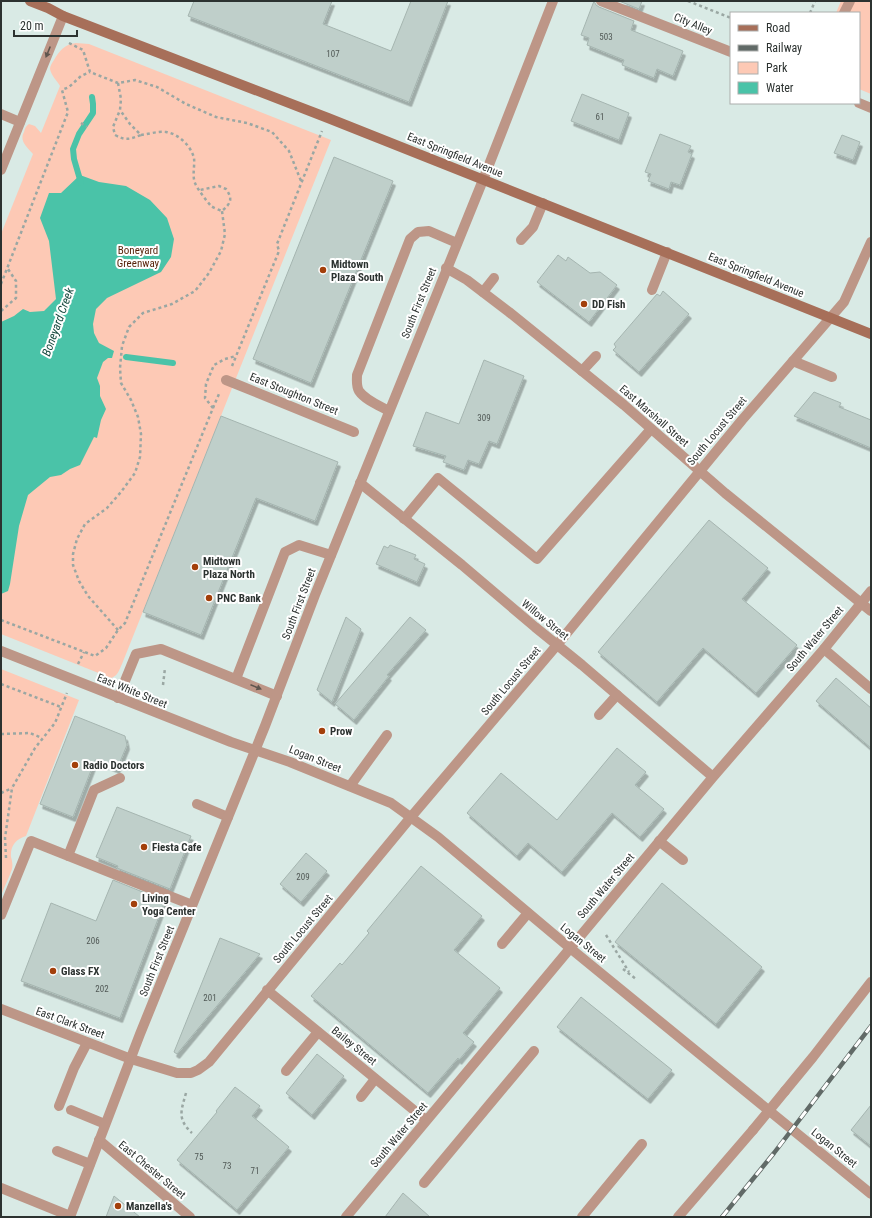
<svg xmlns="http://www.w3.org/2000/svg" width="872" height="1218" font-family="'Roboto Condensed',sans-serif">
<style>
.green{fill:#fdc9b5}
.water{fill:#4ac3a8}
.lines{fill:none;stroke-linecap:round;stroke-linejoin:round}
.stream{stroke:#4ac3a8;stroke-width:6}
.building{fill:#bfcfca;stroke:#a5b5b0;filter:url(#shadow)}
.path{stroke:#9aa7a3;stroke-width:2.5;stroke-dasharray:3 3;stroke-linecap:butt}
.service{stroke:#bd9687;stroke-width:10}
.pedestrian{stroke:#bd9687;stroke-width:10}
.minor{stroke:#bd9687;stroke-width:10}
.tertiary{stroke:#bd9687;stroke-width:10}
.secondary{stroke:#a76f59;stroke-width:10}
.rail-casing{stroke:#616a67;stroke-width:4.5}
.rail{stroke:#fff;stroke-width:3;stroke-dasharray:9;stroke-linecap:butt}
.service-bridge{stroke:#bd9687;stroke-width:10}
.oneway{fill:#5f554e}
.poi-dot{fill:#a33f0a;stroke:#fff;stroke-width:1.5}
.labels{text-anchor:middle;dominant-baseline:central;stroke-width:4;stroke-linejoin:round;paint-order:stroke}
.number-label{font-size:9px;fill:#515956}
.street-label{font-size:11px;fill:#2c3230;stroke:#fff}
.park-label{font-size:11px;fill:#551f06;stroke:#fff}
.poi-label{font-size:11px;font-weight:bold;fill:#2c3230;stroke:#fff;text-anchor:start}
.water-label{font-size:12px;font-style:italic;fill:#16493e;stroke:#fff}
</style>
<defs>
<filter id="shadow"><feDropShadow dx="2.5" dy="4.5" stdDeviation="0" flood-color="#0004"/></filter>
</defs>
<rect width="100%" height="100%" fill="#d9eae5"/>
<path class="green" d="M841 1H871V94L859 89V13H836Z
M76 43 89 44 331 140 122 664C119 670 118 676 111 678L1 634V234L33 154C27 147 19 141 24 132 25 128 26 126 29 124L35 126 41 133 60 86C57 81 51 75 50 69 50 66 52 63 54 60 59 51 65 44 76 43Z
M1 669 79 700 26 836C16 839 10 846 11 857 12 861 13 864 12 869 9 878 4 887 1 896Z"/>
<path class="water" d="M80 175 99 182 126 186 150 200 167 218 174 239 171 257 161 272 107 298 96 309 93 324 94 333 99 343 114 351 112 358H108L103 362 97 378 100 386V396L106 409 101 420 97 438 94 437 80 465 70 469 61 475 50 477 28 495 19 526 10 584 8 591 1 594V322L14 316 23 309 30 312 44 311 56 299 49 241 40 218 49 193H61Z"/>
<g class="lines">
<path class="stream" d="M81 183 74 159 73 149 79 134 93 113V104L92 97
M126 357 173 363"/>
</g>
<path class="building" d="M194 1H332L323 24 391 51 411 1H448L409 102 188 16Z
M594 1 596 5 599 7 634 21 631 30 683 51 673 76 657 69 654 78 622 65 624 60 587 45 589 38 581 35Z
M619 1H642L639 9Z
M582 94 629 113 619 140 571 121Z
M660 134 691 146 688 152 692 154 680 185 671 182 669 189 648 181 651 174 645 172Z
M842 135 860 142 853 160 834 153Z
M334 157 393 181 311 383 253 359Z
M558 255 566 261 568 257 590 273 600 272 617 285 589 322 537 282Z
M663 291 689 314 639 372 613 350 616 347 614 344 657 294 660 296Z
M484 360 524 376 497 444 489 441 479 464 468 460 464 470 443 462 446 456 413 446 426 412 459 424Z
M814 392 841 403 839 407 871 420V448L794 416Z
M221 416 338 462 315 521 256 498 201 635 143 612Z
M709 520 768 568 742 599 797 645 756 693 703 648 657 702 598 652Z
M390 545 416 555 414 559 425 564 417 582 376 564 384 546 388 548Z
M346 617 361 629 332 702 317 690Z
M410 617 426 630 387 675 389 676 354 720 335 704Z
M836 678 871 708V748L816 701Z
M75 716 125 736 127 745 117 769 95 760 73 817 40 804Z
M617 748 646 772 635 785 664 809 640 837 612 813 562 872 528 843 517 856 467 813 501 773 557 820Z
M117 807 191 836 170 889 117 868 118 866 96 857Z
M306 853 327 871 301 902 280 884Z
M421 866 482 916 454 950 500 988 463 1033 474 1042 459 1060 458 1058 428 1093 311 996 340 963 342 965 369 933 367 931Z
M113 880 165 901 120 1018 21 981 51 903 96 921Z
M662 883 762 967 716 1024 615 942Z
M220 938 260 954 177 1054 174 1052Z
M581 997 672 1070 648 1099 557 1027Z
M317 1054 344 1076 312 1115 286 1093Z
M235 1087 260 1106 252 1116 289 1147 237 1210 177 1160 217 1112 216 1111Z
M871 1105V1146L851 1130Z
M403 1193 430 1217H385Z
M114 1196 140 1217H106Z"/>
<g class="lines">
<path class="path" d="M688 1 731 18
M810 13 815 1
M69 43 83 50 90 72 118 83 135 80 157 87 186 104 216 117 247 123 272 132 289 151 301 181
M118 83 121 99 120 110 113 127 115 135C126 141 130 139 141 135L130 124 120 110
M81 123 87 127
M141 135C149 134 158 131 166 132 179 134 191 146 194 158 195 166 192 175 195 183 198 190 206 200 211 206 214 208 219 210 222 211 231 203 233 199 226 189L219 186 200 190
M1 284 68 112 62 90 69 87 81 76 90 72
M1 311 16 298V281L8 269
M232 366 279 251 277 244 322 131
M213 408 205 398 206 384 214 365 225 359 236 356
M1 620 95 656 106 648 118 630 125 623 213 408 219 394
M118 630 88 596 79 581 73 565V554L77 539 85 524 107 508 121 492 135 473 140 457 141 434 138 417 131 400 121 383 120 368 122 346 129 327 143 313 172 304 195 291 209 273 221 251 225 234 222 211
M78 664 84 652
M1 684 61 707
M163 685 165 668
M1 734 30 733 42 738
M1 793 12 788
M6 858 5 838 12 788 35 748 55 723 67 693
M606 935 629 972
M623 969 636 979
M186 1093C181 1111 177 1119 192 1133"/>
<path class="service" d="M601 1 731 52
M844 13 850 1
M859 103 871 108
M1 114 20 122
M521 240 533 227 543 203
M652 290 667 252
M483 292 494 278
M793 361 832 377
M582 371 596 356
M389 411C380 406 365 400 359 391 356 386 357 380 357 375L410 239 418 232 429 231 457 243
M404 519 438 478 537 559 651 429
M861 603 871 611
M824 649 871 689
M236 679 285 552 299 545 331 555
M118 698 136 654 161 649 277 696
M599 715 617 695
M350 786 387 735
M197 804 228 817
M659 841 683 860
M68 856 94 790 120 778
M1 915 31 841 192 905
M502 944 528 913
M286 1071 318 1032
M785 1091 813 1057 871 982
M361 1097 375 1079
M59 1106 74 1068 87 1043
M71 1110 105 1124
M57 1151 90 1164
M424 1183 534 1051
M1 1188 70 1216
M582 1217 642 1144
M678 1217 753 1130"/>
<path class="pedestrian" d="M226 380 354 432"/>
<path class="minor" d="M1 170 63 16
M446 268 467 280 509 312 624 405 725 493 861 603
M360 483 462 565 535 627 582 665 713 777
M267 990 426 1120
M1 1009 131 1059 177 1073H191L198 1070 209 1062 411 817 557 645 742 420 844 302 871 242
M99 1140 190 1217
M346 1217 713 777 824 649 871 591"/>
<path class="tertiary" d="M1 651 231 742 290 762 391 803 438 837 570 948 871 1194
M70 1217 140 1034 265 726 315 595 483 180 553 1"/>
<path class="secondary" d="M30 1 48 8 63 16 328 118 871 334"/>
<defs>
<path id="rail" d="M722 1217 774 1153 871 1026"/>
</defs>
<use href="#rail" class="rail-casing"/>
<use href="#rail" class="rail"/>
<path class="service-bridge" d="M753 1130 785 1091"/>
</g>
<defs><path id="oneway-solid" d="M-6-.8H1V-3.2L6.5 0L1 3.2V.8H-6Z"/></defs>
<g class="oneway">
<use href="#oneway-solid" transform="translate(48 52) rotate(112)"/>
<use href="#oneway-solid" transform="translate(256 687) rotate(23)"/>
</g>
<g class="poi-dot">
<circle cx="323" cy="270" r="4"/>
<circle cx="584" cy="304" r="4"/>
<circle cx="195" cy="567" r="4"/>
<circle cx="209" cy="598" r="4"/>
<circle cx="322" cy="731" r="4"/>
<circle cx="75" cy="765" r="4"/>
<circle cx="144" cy="847" r="4"/>
<circle cx="134" cy="904" r="4"/>
<circle cx="53" cy="971" r="4"/>
<circle cx="118" cy="1206" r="4"/>
</g>
<g class="labels">
<g class="number-label">
<text x="606" y="37">503</text>
<text x="333" y="54">107</text>
<text x="600" y="117">61</text>
<text x="484" y="418">309</text>
<text x="303" y="877">209</text>
<text x="93" y="941">206</text>
<text x="102" y="989">202</text>
<text x="210" y="998">201</text>
<text x="199" y="1157">75</text>
<text x="227" y="1166">73</text>
<text x="255" y="1171">71</text>
</g>
<g class="street-label">
<text transform="translate(693 24) rotate(22)">City Alley</text>
<text transform="translate(455 155) rotate(22)">East Springfield Avenue</text>
<text transform="translate(756 275) rotate(22)">East Springfield Avenue</text>
<text transform="translate(419 303) rotate(-68)">South First Street</text>
<text transform="translate(294 394) rotate(22)">East Stoughton Street</text>
<text transform="translate(654 416) rotate(41)">East Marshall Street</text>
<text transform="translate(717 431) rotate(-50)">South Locust Street</text>
<text transform="translate(299 604) rotate(-69)">South First Street</text>
<text transform="translate(545 620) rotate(39)">Willow Street</text>
<text transform="translate(815 639) rotate(-50)">South Water Street</text>
<text transform="translate(511 681) rotate(-50)">South Locust Street</text>
<text transform="translate(132 691) rotate(22)">East White Street</text>
<text transform="translate(315 759) rotate(22)">Logan Street</text>
<text transform="translate(606 886) rotate(-50)">South Water Street</text>
<text transform="translate(303 929) rotate(-50)">South Locust Street</text>
<text transform="translate(583 943) rotate(39)">Logan Street</text>
<text transform="translate(157 961) rotate(-68)">South First Street</text>
<text transform="translate(70 1023) rotate(20)">East Clark Street</text>
<text transform="translate(354 1046) rotate(39)">Bailey Street</text>
<text transform="translate(399 1135) rotate(-50)">South Water Street</text>
<text transform="translate(834 1148) rotate(39)">Logan Street</text>
<text transform="translate(152 1170) rotate(40)">East Chester Street</text>
</g>
<g class="park-label">
<text x="138" y="250">Boneyard<tspan x="138" dy="13">Greenway</tspan></text>
</g>
<g class="poi-label">
<text x="331" y="264">Midtown<tspan x="331" dy="13">Plaza South</tspan></text>
<text x="592" y="304">DD Fish</text>
<text x="203" y="561">Midtown<tspan x="203" dy="13">Plaza North</tspan></text>
<text x="217" y="598">PNC Bank</text>
<text x="330" y="731">Prow</text>
<text x="83" y="765">Radio Doctors</text>
<text x="152" y="847">Fiesta Cafe</text>
<text x="142" y="898">Living<tspan x="142" dy="13">Yoga Center</tspan></text>
<text x="61" y="971">Glass FX</text>
<text x="126" y="1206">Manzella's</text>
</g>
<g class="water-label">
<text transform="translate(58 322) rotate(-70)">Boneyard Creek</text>
</g>
</g>
<rect width="872" height="1218" fill="none" stroke="#2c3230" stroke-width="4"/>
<rect x="730" y="12" width="130" height="92" fill="#ffffff" stroke="#abadac"/>
<rect x="738" y="25" width="20" height="6" fill="#a76f59" stroke="#abadac"/>
<text x="766" y="32" font-size="12" fill="#2c3230">Road</text>
<rect x="738" y="45" width="20" height="6" fill="#616a67" stroke="#abadac"/>
<text x="766" y="52" font-size="12" fill="#2c3230">Railway</text>
<rect x="738" y="62" width="20" height="12" fill="#fdc9b5" stroke="#abadac"/>
<text x="766" y="72" font-size="12" fill="#2c3230">Park</text>
<rect x="738" y="82" width="20" height="12" fill="#4ac3a8" stroke="#abadac"/>
<text x="766" y="92" font-size="12" fill="#2c3230">Water</text>
<path d="M14 30v6h63v-6" fill="none" stroke="#2c3230" stroke-width="2"/>
<text x="20" y="30" font-size="12" fill="#2c3230" stroke="#ffffff" stroke-width="3" paint-order="stroke">20 m</text>
</svg>
